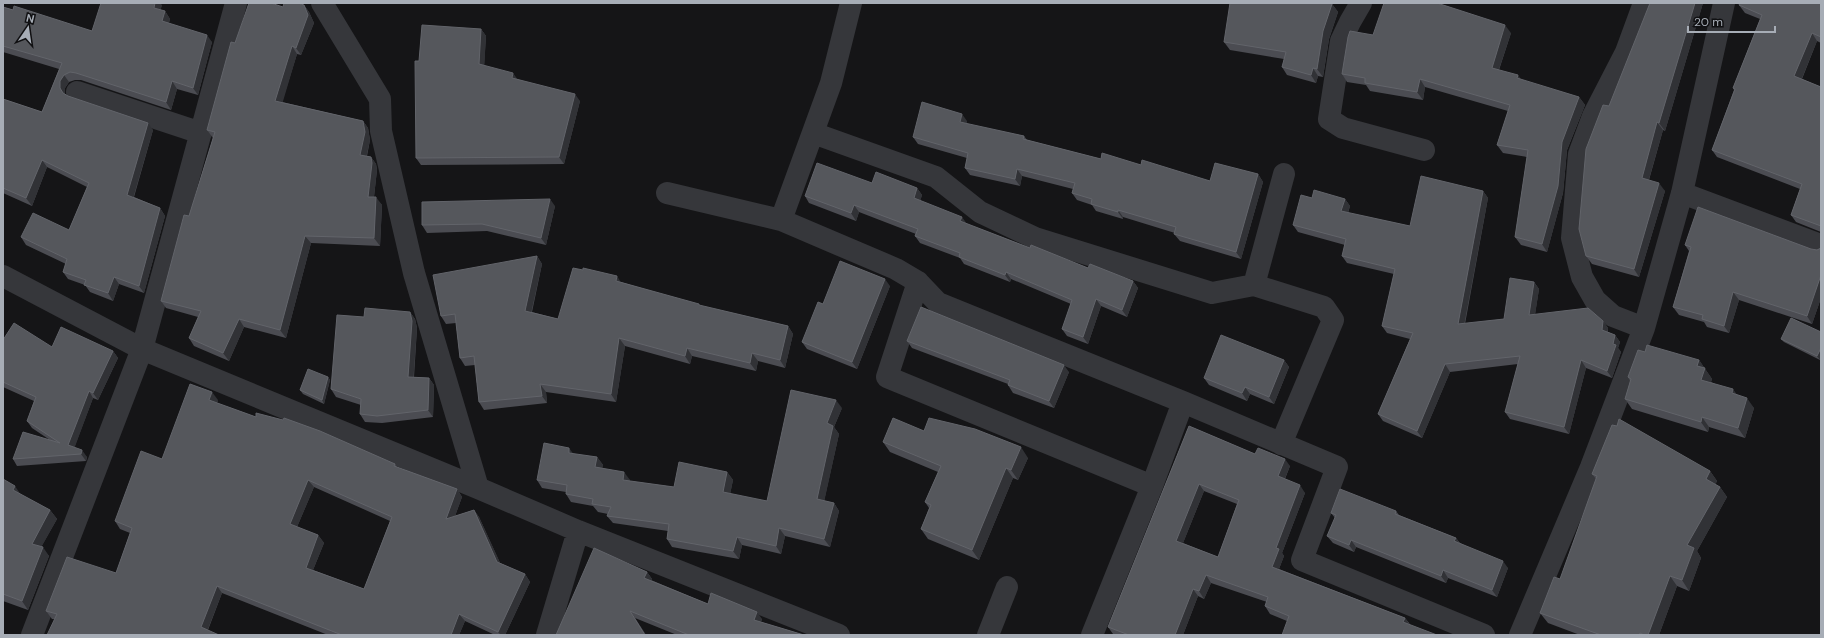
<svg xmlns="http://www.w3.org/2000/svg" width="1824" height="638" font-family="'DM Sans',sans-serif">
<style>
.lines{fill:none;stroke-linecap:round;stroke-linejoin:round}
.minor{stroke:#36373b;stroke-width:22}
.wall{fill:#4b4c52;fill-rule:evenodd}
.shaded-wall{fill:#313236}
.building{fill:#55575c;stroke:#62646a;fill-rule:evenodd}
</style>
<rect width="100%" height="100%" fill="#151517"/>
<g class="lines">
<path class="minor" d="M322 3 380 99 381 131 414 273 478 488
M851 3 831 83 781 220 896 269 918 282 938 303 1183 402 1337 467 1302 560 1484 635
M1361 3 1350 22 1341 41 1329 119 1343 128 1424 150
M77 92 201 133
M813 133 936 177 980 212 1035 238 1212 293 1254 285 1284 174
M667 193 781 220
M1682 193 1821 245
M3 276 142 349 478 488 578 531 839 635
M918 282 887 377 1152 486
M1254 285 1324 307 1333 320 1281 444
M1644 328 1613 316 1595 300 1582 277 1572 238 1579 154 1593 116 1626 52 1644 3
M32 635 142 349 236 3
M547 635 578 531
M988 635 1007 587
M1092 635 1152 486 1183 402
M1520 635 1591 467 1644 328 1682 193 1724 3"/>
</g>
<path class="wall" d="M1650 3H1703L1665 131 1663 130 1649 180 1665 191 1639 277 1592 264 1586 256Z
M1821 3V43L1817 41 1802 79 1821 87V232L1796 222 1791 215 1800 189 1717 157 1712 150 1734 90 1733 88 1760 19 1745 13 1739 5Z
M1332 4 1338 12 1329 39 1323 77 1318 76 1316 83 1287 75 1282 67 1284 59 1230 50 1224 42Z
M162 5 160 10 165 11 170 19 169 23 212 42 198 95 177 89 171 110 81 80H75L69 82 65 88V95L68 96 153 130 134 197 160 208 165 216 144 293 119 284 113 301 90 292 85 285 68 279 63 272 66 264 26 245 21 237 69 230 87 187 47 167 32 206 3 193V99L42 112 59 69 3 52V53V7L92 31Z
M304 5 309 12 314 23 301 55 297 54 282 102 363 121 368 128 370 140 367 156 371 157 376 164 377 170 374 197 382 205 380 246 311 243 286 338 244 327 229 361 194 346 189 338 198 317 166 308 161 301 189 216 213 138 207 130 235 43 283 7Z
M481 29 486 36 484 66 517 79 580 101 564 164 421 165 416 158 419 61Z
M1511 33 1499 70 1521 80 1579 97 1585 105 1567 150 1563 193 1547 252 1521 245 1515 237 1527 157 1503 153 1497 145 1508 111 1425 87 1423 100 1370 91 1366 85 1347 82 1342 74 1373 35Z
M967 121 966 124 1024 136 1027 140 1101 159 1141 165 1210 181 1258 174 1263 182 1241 259 1180 241 1174 234 1175 233 1123 217V219L1096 211 1092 205 1077 200 1072 193 1073 189 1022 176 1020 186 970 175 965 168 967 158 918 144 913 137Z
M872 183 917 188 922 195 920 201 967 224 1030 248 1088 268 1133 281 1138 288 1127 317 1101 306 1088 344 1067 336 1062 329 1071 304 1011 279 1010 282 964 264 960 258 920 243 915 236 916 234 859 212 856 221 809 203 805 196Z
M1483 191 1488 198 1465 324 1504 319 1534 282 1539 289 1535 314 1603 321 1608 328V332L1615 335 1620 342 1618 348 1621 352 1612 378 1586 368 1569 434 1510 419 1505 412 1518 364 1450 372 1422 438 1383 421 1378 414 1410 339 1387 333 1382 326 1394 274 1347 263 1342 256 1345 245 1298 232 1293 225 1312 198 1345 199 1350 206 1348 213 1410 226Z
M555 206 546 245 487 231 427 233 422 225Z
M1685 245 1817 250 1821 248V298L1812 324 1739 300 1729 333 1707 327 1704 322 1679 315 1673 307 1689 251Z
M537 256 542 264 532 312 558 319 621 282 700 306 788 326 793 334 785 368 758 361 756 371 692 356 690 364 625 346 616 402 546 392 547 403 484 410 479 402 475 365 465 366 460 358 456 323 446 324 441 316Z
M890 286 857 369 807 349 802 342 823 304Z
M410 312 415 319 417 328 414 377 429 378 434 385 433 417 382 423 365 422 360 414 361 405 336 397 331 389 364 317Z
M1821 332V357L1820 360 1784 342 1781 339Z
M3 340 52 347 113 351 118 358 98 400 93 398 74 448 87 457 86 461 17 466 13 459 50 440 32 428 27 421 34 401 3 387Z
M907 341 1069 372 1054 408 1013 393 1008 385V384L912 348Z
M1645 352 1699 360 1712 379 1711 382 1737 395 1754 408 1745 438 1709 427 1708 432 1632 409 1625 399 1630 381 1628 377Z
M1284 360 1289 367 1274 404 1250 394 1247 401 1209 385 1204 378Z
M328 377 330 380 324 404 303 394 300 390Z
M218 400 217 403 256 417 395 464 397 467 457 489 462 497 455 516 474 510 479 517 500 563 525 574 530 582 505 635H495L465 621 459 635H328L222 593 208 630 52 619 46 611 116 573 130 533 120 529 115 521 162 459ZM314 487 390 521 364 589 313 570 324 543 318 535 297 527Z
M842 408 834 427 839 434 824 501 834 503 839 511 830 547 785 536 781 554 742 545 739 559 672 547 667 539 668 531 613 523 607 516 608 514 598 512 593 506 571 502 566 494V492L542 488 537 480 573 454 597 457 603 465 602 468 630 480 629 481 674 487 727 472 733 480 730 494 767 501Z
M1189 426 1255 454 1290 466 1285 479 1305 493 1282 553 1284 556 1279 569 1405 618 1410 624 1287 621 1270 614 1265 606 1267 602 1211 583 1204 599 1198 596 1183 635H1115L1113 634 1108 627ZM1204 491 1237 504 1218 557 1183 543Z
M924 431 1028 458 1018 480 1013 478 979 560 928 539 921 529 929 508 925 502 938 472 890 452 883 442Z
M1710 471 1717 481 1715 485 1720 487 1727 497 1697 551 1701 558 1689 591 1677 586 1659 635H1580L1548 623 1540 613 1560 579 1596 479 1592 474Z
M3 479 20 494 50 510 57 519 41 547 49 556 28 610 3 601Z
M1396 511 1399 515 1456 538 1460 543 1508 568 1497 597 1448 578 1446 583 1356 547 1354 552 1333 543 1327 536 1335 518 1331 513Z
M647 572 652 579 651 580 708 604 762 619 761 622 804 635H677L635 618 646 635H556Z"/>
<path class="shaded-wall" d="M155 3H160L162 5 159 16 154 8Z
M1695 3H1703L1665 131 1659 123Z
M1332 4 1338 12 1329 39 1323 77 1317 69 1323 31Z
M304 5 309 12 314 23 301 55 296 48Z
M165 11 170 19 167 29 162 21Z
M1505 25 1511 33 1497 75 1492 68Z
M481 29 486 36 484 71 479 64Z
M1812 33 1817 41 1800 83 1794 76Z
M207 35 212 42 198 95 193 88Z
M292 46 297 54 281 108 275 101Z
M1313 68 1318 76 1316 83 1311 75Z
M513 73 518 80 512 78Z
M64 75 69 82 65 88V95L63 93 60 88V81Z
M1518 75 1524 83 1517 78Z
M1420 79 1425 87 1423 100 1417 92Z
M172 81 177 89 171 110 166 102Z
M575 94 580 101 564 164 559 157Z
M1579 97 1585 105 1567 150 1563 193 1547 252 1542 244 1562 142Z
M962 114 967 121 965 129 960 122Z
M363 121 368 128 370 140 365 163 360 155Z
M1657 122 1663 130 1647 186 1642 178Z
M148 123 153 130 132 202 127 195Z
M371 157 376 164 377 170 373 205 368 197Z
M42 160 47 167 32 206 26 198Z
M1017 169 1022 176 1020 186 1015 179Z
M1258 174 1263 182 1241 259 1236 252Z
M1659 183 1665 191 1639 277 1634 269Z
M917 188 922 195 919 205 914 198Z
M1483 191 1488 198 1463 331 1458 324Z
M376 197 382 205 380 246 374 238Z
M550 199 555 206 546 245 541 238Z
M1345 199 1350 206 1346 218 1341 211Z
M854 205 859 212 856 221 851 213Z
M160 208 165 216 144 293 139 286Z
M1118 210 1123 217V219L1118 212Z
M962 217 967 224 960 221Z
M305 236 311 243 286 338 280 330Z
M537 256 542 264 530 318 525 311Z
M1006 272 1011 279 1010 282 1005 275Z
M1821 275V298L1812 324 1807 316Z
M617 276 622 284 616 281Z
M114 277 119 284 113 301 108 293Z
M885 279 890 286 857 369 852 362Z
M1133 281 1138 288 1127 317 1122 310Z
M1534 282 1539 289 1534 322 1529 315Z
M1733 292 1739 300 1729 333 1724 326Z
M1096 299 1101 306 1088 344 1083 337Z
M410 312 415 319 417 328 413 384 408 377Z
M239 319 244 327 229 361 223 353Z
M1603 321 1608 328 1607 337 1602 330Z
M788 326 793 334 785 368 780 360Z
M1615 335 1620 342 1618 348 1621 352 1612 378 1607 371Z
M619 338 625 346 616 402 611 394Z
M687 348 692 356 690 364 685 356Z
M1821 348V357L1820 360 1817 356Z
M113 351 118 358 98 400 93 393Z
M752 353 758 361 756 371 750 363Z
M1284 360 1289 367 1274 404 1269 397Z
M1581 360 1586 368 1569 434 1564 427Z
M1699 360 1712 379 1708 390 1701 380 1697 366Z
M1445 364 1450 372 1422 438 1417 431Z
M1064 365 1069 372 1054 408 1049 401Z
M328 377 330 380 324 404 322 400Z
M429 378 434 385 433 417 428 410Z
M540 384 546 392 547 403 542 396Z
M1245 387 1250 394 1247 401 1242 393Z
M1733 389 1740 399 1732 393Z
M89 391 93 398 73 452 68 445Z
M212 392 218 400 215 408 209 400Z
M1747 398 1754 408 1745 438 1738 428Z
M836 400 842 408 834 427 839 434 823 507 817 499 827 423Z
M1702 417 1709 427 1708 432 1701 422Z
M1021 447 1028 458 1018 480 1011 470Z
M569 448 575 456 569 453Z
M82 450 87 457 86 461 81 454Z
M597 457 603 465 601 475 595 467Z
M1285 459 1290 466 1283 483 1278 476Z
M1006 468 1013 478 979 560 972 550Z
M1710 471 1717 481 1713 489 1706 479Z
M624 472 630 480 628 488 623 480Z
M727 472 733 480 729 500 723 492Z
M308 480 314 487 295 532 290 524Z
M1199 484 1204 491 1181 548 1176 541Z
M1300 485 1305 493 1282 553 1284 556 1277 574 1272 567 1276 548Z
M15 486 21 495 13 490Z
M1720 487 1727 497 1697 551 1701 558 1689 591 1682 580 1687 545Z
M457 489 462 497 451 527 446 519Z
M834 503 839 511 830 547 824 539Z
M50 510 57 519 38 553 32 544Z
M474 510 479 517 503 569 497 562Z
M779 528 785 536 781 554 776 546Z
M318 535 324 543 311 575 306 568Z
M737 537 742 545 739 559 733 551Z
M1456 538 1461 545 1454 541Z
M1351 540 1356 547 1354 552 1349 545Z
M43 547 49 556 28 610 22 601Z
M1503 561 1508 568 1497 597 1492 590Z
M1443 570 1448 578 1446 583 1441 576Z
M647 572 652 579 649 585 644 578Z
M525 574 530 582 505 635H501L498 632Z
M1206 575 1211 583 1204 599 1199 591Z
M1670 576 1677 586 1659 635H1648Z
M217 586 222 593 206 634 201 627Z
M1193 589 1198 596 1183 635H1175Z
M630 611 635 618 646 635H645Z
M757 612 762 619 759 627 754 620Z
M459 614 465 621 459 635H451Z
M1405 618 1410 625 1403 622Z"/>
<path class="building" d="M101 3H155L154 8 165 11 162 21 207 35 193 88 172 81 166 102 76 73 70 72 64 75 60 81V88L63 93 68 96 148 123 127 195 160 208 139 286 114 277 108 293 84 285 86 280 63 272 67 259 21 237 33 213 69 230 89 183 42 160 26 198 3 188V99L42 112 62 63 3 46V7L13 10 14 6 92 31Z
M249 3H271L283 7 284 3H298L304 5 308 15 296 48 292 46 275 101 363 121 365 132 360 155 371 157 372 163 368 197H376L374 238 305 236 280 330 239 319 223 353 189 338 201 311 161 301 184 215 189 216 215 132 207 130 231 42 235 43Z
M1230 3H1330L1332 4 1323 31 1317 69 1313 68 1311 75 1282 67 1286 52 1224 42Z
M1384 3H1437L1505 25 1492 68 1518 75 1517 78 1579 97 1562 142 1558 186 1542 244 1515 237 1528 150 1497 145 1510 105 1420 79 1417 92 1365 83V78L1342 74 1348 37 1350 31 1373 35Z
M1650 3H1695L1659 123 1657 122 1642 178 1659 183 1634 269 1586 256 1579 229 1586 149 1603 105 1609 106Z
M1740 3H1821V37L1812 33 1794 76 1821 87V226L1791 215 1802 184 1712 150 1735 89 1733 88 1762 15 1739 5Z
M422 25 481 29 479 64 513 73 512 78 575 94 559 157 416 158 415 61H419Z
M922 102 962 114 960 122 1024 136 1023 139 1101 159 1102 153 1141 165 1142 160 1210 181 1215 163 1258 174 1236 252 1174 234 1176 227 1118 210V212L1091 204 1092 199 1072 193 1075 183 1017 169 1015 179 965 168 968 153 913 137Z
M817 163 872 183 876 172 917 188 914 198 962 217 960 221 1030 248 1031 245 1088 268 1090 264 1133 281 1122 310 1096 299 1083 337 1062 329 1072 300 1006 272 1005 275 959 257 960 253 915 236 918 229 854 205 851 213 805 196Z
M1421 176 1483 191 1458 324 1504 319 1510 278 1534 282 1529 315 1588 308 1603 321 1602 330 1615 335 1613 344 1616 345 1607 371 1581 360 1564 427 1505 412 1520 356 1445 364 1417 431 1378 414 1413 333 1382 326 1395 269 1342 256 1346 239 1293 225 1301 195 1312 198 1314 190 1345 199 1341 211 1410 226Z
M550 199 541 238 482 224 422 225V202Z
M1698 207 1811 249 1817 250 1821 248V275L1807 316 1733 292 1724 326 1702 319 1703 315 1673 307 1691 247 1685 245Z
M537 256 525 311 558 319 573 268 583 270V268L617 276 616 281 699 304V305L788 326 780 360 752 353 750 363 687 348 685 356 619 338 611 394 540 384 542 396 479 402 474 356 460 358 455 314 441 316 433 275Z
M840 261 885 279 852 362 802 342 818 302 823 304Z
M921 307 1064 365 1049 401 1008 385 1010 380 907 341Z
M365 308 410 312 412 321 408 377 429 378 428 410 377 416 360 414 361 399 331 389 337 315 364 317Z
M1791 318 1821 332V348L1817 356 1781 339Z
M14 323 52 347 61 327 113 351 93 393 89 391 68 445 82 450 81 454 13 459 23 432 60 443 27 421 36 397 3 382V340Z
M1221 335 1284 360 1269 397 1245 387 1242 393 1204 378Z
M1647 345 1699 360 1697 366 1705 368 1701 380 1733 389 1732 393 1747 398 1738 428 1702 417 1701 422 1625 399 1631 379 1628 377 1638 350 1645 352Z
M308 369 328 377 322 400 300 390Z
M190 384 212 392 209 400 256 417V413L283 420 284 418 320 431 395 464 394 466 457 489 446 519 474 510 497 562 525 574 498 632 459 614 451 635H342L217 586 201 627 219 635H47L57 614 46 611 67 557 116 573 132 528 115 521 141 451 162 459ZM308 480 392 517 364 589 306 568 318 535 290 524Z
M791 390 836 400 827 423 833 426 817 499 834 503 824 539 779 528 776 546 737 537 733 551 667 539 669 524 607 516 611 507 592 504 593 499 566 494 567 485 537 480 544 443 569 448V453L597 457 595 467 624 472 623 480 674 487 679 462 727 472 723 492 767 501Z
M893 418 924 431 929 418 975 429 1021 447 1011 470 1006 468 972 550 921 529 931 505 925 502 941 466 883 442Z
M1619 419 1710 471 1706 479 1720 487 1687 545 1694 548 1682 580 1670 576 1648 635H1644L1640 633 1639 635H1601L1540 613 1554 577 1560 579 1597 476 1592 474 1612 425 1617 426Z
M1189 426 1255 454 1258 448 1285 459 1278 476 1300 485 1276 548 1279 549 1272 567 1405 618 1403 622 1437 635H1282L1289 616 1265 606 1268 597 1206 575 1199 591 1193 589 1175 635H1129L1108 627ZM1199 484 1239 500 1218 557 1176 541Z
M3 479 15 486 13 490 50 510 32 544 43 547 22 601 3 594Z
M1340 489 1396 511 1395 514 1456 538 1454 541 1503 561 1492 590 1443 570 1441 576 1351 540 1349 545 1327 536 1336 515 1331 513Z
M594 548 647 572 644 578 708 604 711 593 757 612 754 620 804 635H689L630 611 645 635H556Z"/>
<rect width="1824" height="638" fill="none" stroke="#a7adb6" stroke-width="8"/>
<g transform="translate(28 28) rotate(13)" stroke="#101012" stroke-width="3" paint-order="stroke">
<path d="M0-3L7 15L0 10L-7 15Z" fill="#a7adb6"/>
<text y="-6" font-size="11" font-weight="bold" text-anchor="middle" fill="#a7adb6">N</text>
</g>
<path d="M1688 26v6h87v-6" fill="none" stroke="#a7adb6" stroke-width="2"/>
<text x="1694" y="26" font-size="12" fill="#a7adb6" stroke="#101012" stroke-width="3" paint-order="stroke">20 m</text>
</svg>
